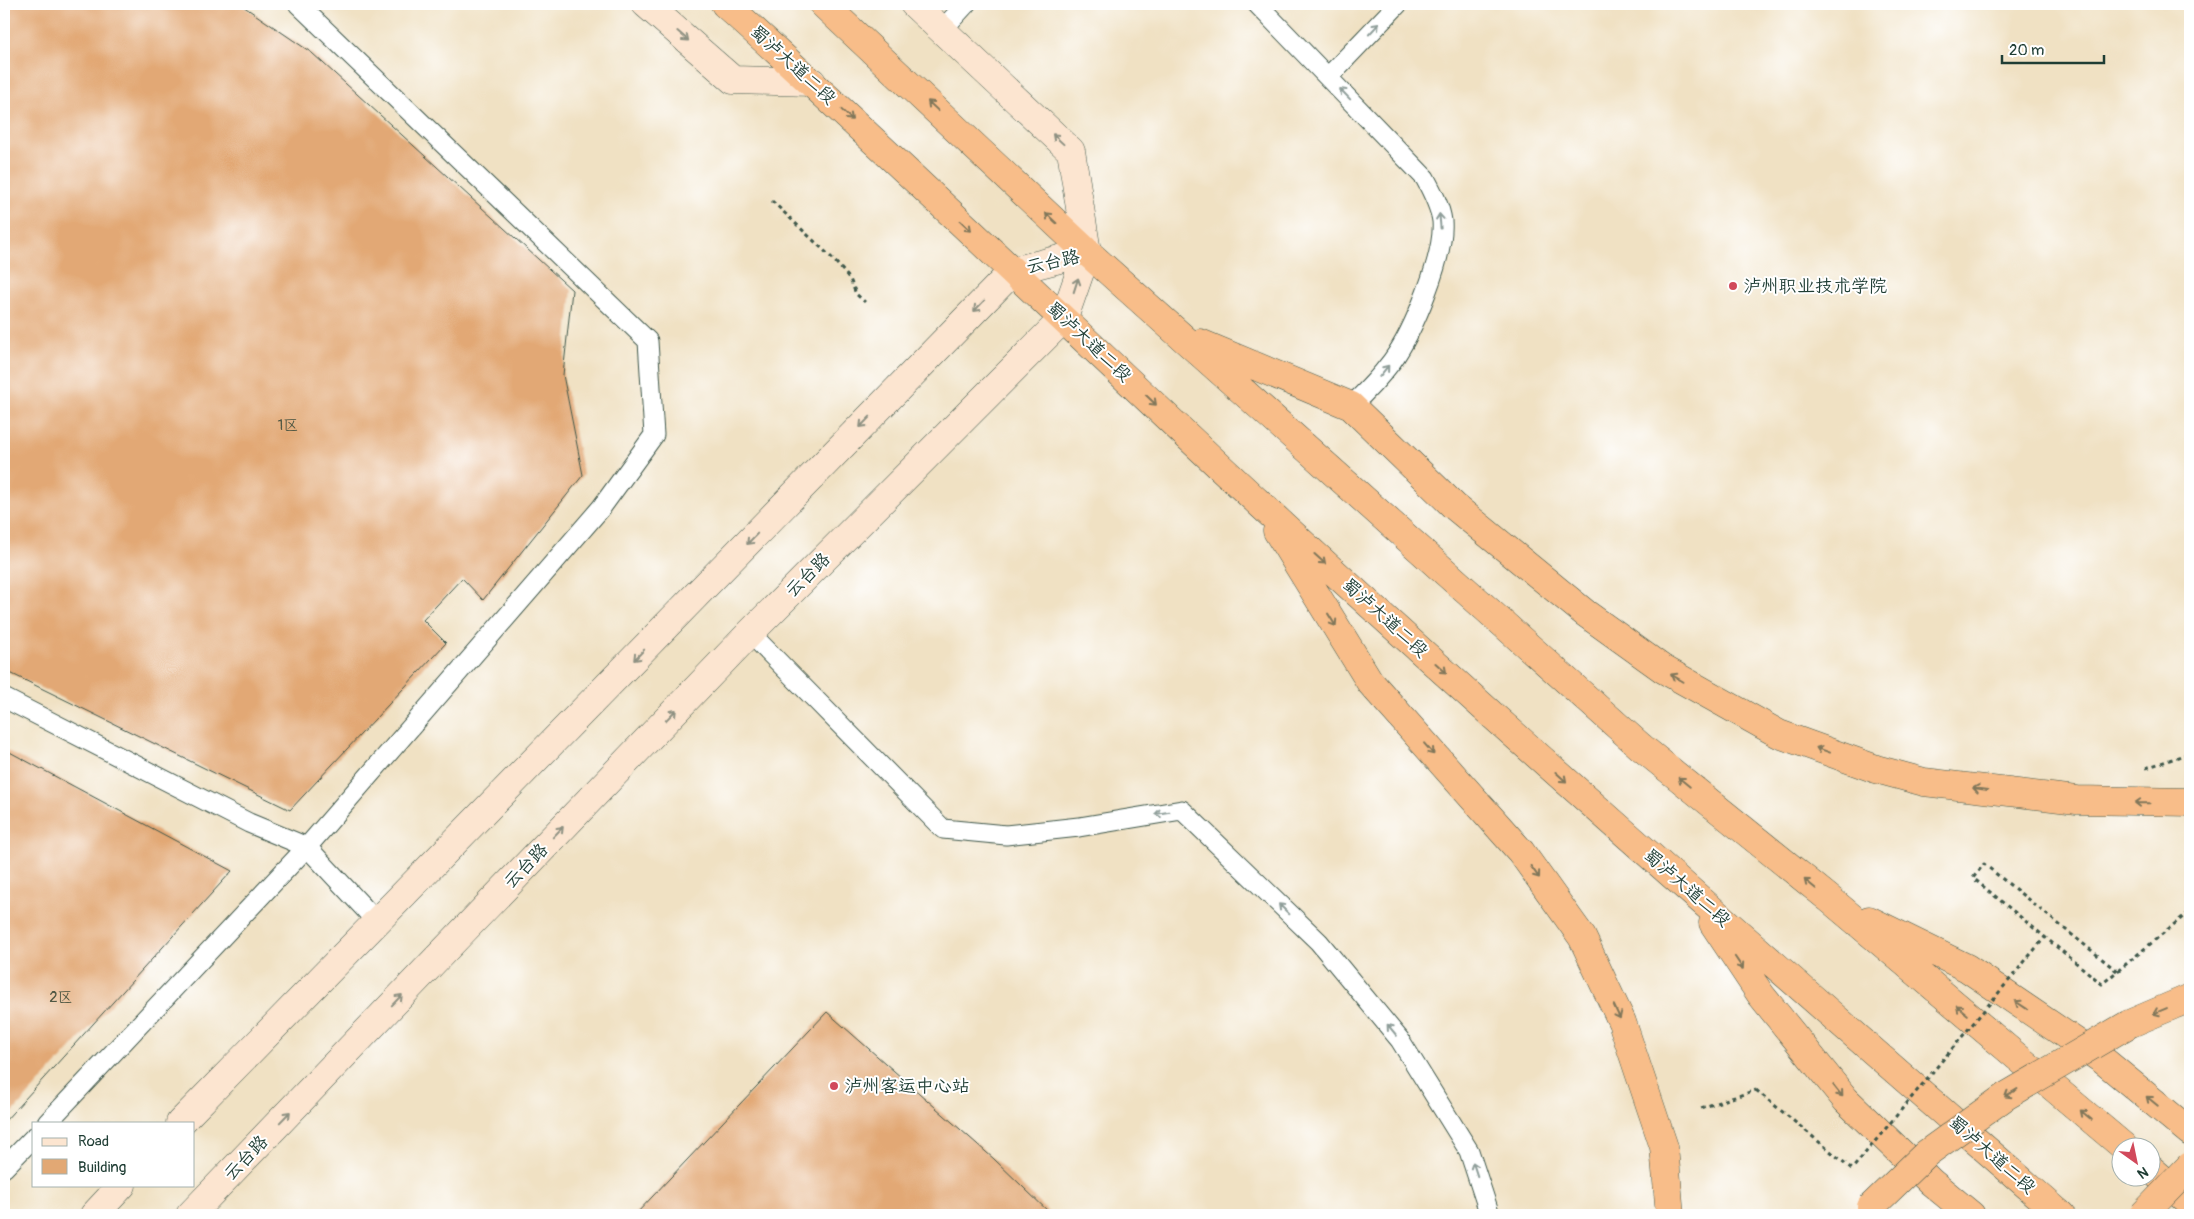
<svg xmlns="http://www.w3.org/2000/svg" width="2194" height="1219" font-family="Pangolin,'LXGW WenKai TC',sans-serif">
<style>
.building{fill:#e2a874}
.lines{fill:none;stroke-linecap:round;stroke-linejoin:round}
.lane-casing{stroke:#3e5649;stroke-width:21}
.secondary-casing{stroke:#3e5649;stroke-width:29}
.highway-casing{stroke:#3e5649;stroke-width:29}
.path{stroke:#3e5649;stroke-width:3;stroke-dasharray:4 4;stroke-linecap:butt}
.lane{stroke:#fff;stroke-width:19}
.secondary{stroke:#fce5d0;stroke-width:28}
.highway{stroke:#f8bd89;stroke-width:28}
.highway-bridge-casing{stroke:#3e5649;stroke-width:29;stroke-linecap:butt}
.path-bridge{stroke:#3e5649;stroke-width:3;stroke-dasharray:4 4;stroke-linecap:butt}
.highway-bridge{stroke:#f8bd89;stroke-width:28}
.oneway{stroke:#8f9e9a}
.oneway2{stroke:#8e9182}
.oneway3{stroke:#81775a}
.poi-dot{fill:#d1495b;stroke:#fff;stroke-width:2}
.labels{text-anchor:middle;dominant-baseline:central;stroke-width:4;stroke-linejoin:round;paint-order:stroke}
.number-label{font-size:15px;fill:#505844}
.street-label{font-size:18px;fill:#1f3d34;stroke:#fff}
.poi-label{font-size:18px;fill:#1f3d34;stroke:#fff;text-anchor:start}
</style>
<rect width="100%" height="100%" fill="#fff"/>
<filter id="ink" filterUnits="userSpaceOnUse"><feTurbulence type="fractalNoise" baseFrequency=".02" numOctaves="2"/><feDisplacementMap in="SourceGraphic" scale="10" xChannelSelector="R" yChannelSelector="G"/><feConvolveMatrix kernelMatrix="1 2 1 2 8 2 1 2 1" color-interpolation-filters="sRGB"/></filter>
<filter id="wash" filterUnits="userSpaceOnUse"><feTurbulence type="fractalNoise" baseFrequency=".0096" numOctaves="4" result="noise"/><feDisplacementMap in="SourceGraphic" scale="20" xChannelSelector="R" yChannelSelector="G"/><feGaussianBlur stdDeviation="1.12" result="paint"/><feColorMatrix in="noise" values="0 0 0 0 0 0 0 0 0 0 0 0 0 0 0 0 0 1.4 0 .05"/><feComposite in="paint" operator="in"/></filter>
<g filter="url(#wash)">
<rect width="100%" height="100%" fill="#f0e1c3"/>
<g id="blocks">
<path class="building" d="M4 4H240L312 53 572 290 563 375 583 475 483 600 462 578 423 620 446 643 290 810 4 670Z
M4 749 232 871 4 1122Z
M827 1012 994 1159 1052 1215H635Z"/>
</g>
</g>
<g filter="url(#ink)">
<use href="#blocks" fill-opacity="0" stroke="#3e5649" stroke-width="1"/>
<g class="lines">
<defs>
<path id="lane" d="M1257 4 1425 178C1432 191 1440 206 1442 221 1445 256 1413 332 1392 361 1380 377 1366 392 1351 406
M942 30 966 4
M1328 77 1398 4
M750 633 943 829 1006 835 1079 827 1182 810 1319 942 1400 1040 1469 1151 1490 1215
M4 698 249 823 307 847 378 923
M47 1123 307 847 601 508 654 435 648 341 298 4
M4 1168 34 1137"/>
<path id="secondary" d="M646 4 733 80 812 82
M180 1123 1013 271 1087 252
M94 1215 122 1185
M190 1215 750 633 1064 318 1087 252 1071 151 914 4"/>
<path id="highway" d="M725 4C907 168 1082 339 1261 505 1523 747 1793 981 2061 1215
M823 4 1087 252 1641 747 1832 901 2123 1146
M1200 343 1351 406 1454 506 1585 613 1663 669 1779 734 1876 769 1924 782 2077 800 2190 802
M1277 531 1370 682 1521 852 1582 937 1622 1022 1664 1147 1670 1215
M1869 920 1967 968 2104 1061 2190 1132
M1713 923 1761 995 1846 1100 1931 1182 1971 1215
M2129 1024 2190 998
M2152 1170 2190 1203"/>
</defs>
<use href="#lane" class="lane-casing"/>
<use href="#secondary" class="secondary-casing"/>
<use href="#highway" class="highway-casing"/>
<path class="path" d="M772 201 832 258 850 279 856 294 865 302
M2146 768 2190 753
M2117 971 1984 864 1973 878 2102 984 2190 911
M1701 1108 1756 1090"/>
<use href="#lane" class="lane"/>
<use href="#secondary" class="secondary"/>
<use href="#highway" class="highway"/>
<defs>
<path id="highway-bridge" d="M1871 1207 1927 1153 2006 1096 2129 1024
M2143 1215 2190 1166"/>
</defs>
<use href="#highway-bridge" class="highway-bridge-casing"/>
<path class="path-bridge" d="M1756 1090 1852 1169 2045 937"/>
<use href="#highway-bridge" class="highway-bridge"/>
</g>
<defs><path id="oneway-shaft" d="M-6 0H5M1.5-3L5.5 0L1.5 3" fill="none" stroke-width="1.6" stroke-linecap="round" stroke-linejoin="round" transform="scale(1.25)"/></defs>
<g class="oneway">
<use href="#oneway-shaft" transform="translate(1374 29) rotate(-47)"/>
<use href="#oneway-shaft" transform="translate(1345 94) rotate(-134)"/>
<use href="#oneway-shaft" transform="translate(1440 221) rotate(-95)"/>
<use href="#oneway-shaft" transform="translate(1384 371) rotate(-51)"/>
<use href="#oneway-shaft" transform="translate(1162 813) rotate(170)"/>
<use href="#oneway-shaft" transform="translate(1284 909) rotate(-136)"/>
<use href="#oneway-shaft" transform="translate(1392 1030) rotate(-130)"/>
<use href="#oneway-shaft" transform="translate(1475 1169) rotate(-108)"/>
</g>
<g class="oneway2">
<use href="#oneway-shaft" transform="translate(683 36) rotate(41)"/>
<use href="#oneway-shaft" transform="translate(1058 139) rotate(-137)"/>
<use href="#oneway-shaft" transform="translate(1076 285) rotate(-72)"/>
<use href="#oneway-shaft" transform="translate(979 306) rotate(134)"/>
<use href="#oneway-shaft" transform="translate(865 422) rotate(134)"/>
<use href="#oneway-shaft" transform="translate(752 539) rotate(134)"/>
<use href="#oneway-shaft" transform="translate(639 655) rotate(134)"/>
<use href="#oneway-shaft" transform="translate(671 715) rotate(-46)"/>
<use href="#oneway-shaft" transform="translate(558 832) rotate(-46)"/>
<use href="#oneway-shaft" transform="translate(397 1000) rotate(-46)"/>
<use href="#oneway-shaft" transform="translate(285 1117) rotate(-46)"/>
</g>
<g class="oneway3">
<use href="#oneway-shaft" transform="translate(933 106) rotate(-137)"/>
<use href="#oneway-shaft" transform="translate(847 115) rotate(43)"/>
<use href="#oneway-shaft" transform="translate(1051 218) rotate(-137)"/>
<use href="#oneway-shaft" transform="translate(966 226) rotate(43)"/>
<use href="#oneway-shaft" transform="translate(1151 400) rotate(44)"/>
<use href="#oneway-shaft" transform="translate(1320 559) rotate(42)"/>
<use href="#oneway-shaft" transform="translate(1332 620) rotate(58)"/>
<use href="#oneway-shaft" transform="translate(1441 668) rotate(42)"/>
<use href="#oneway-shaft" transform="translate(1677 678) rotate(-150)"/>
<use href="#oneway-shaft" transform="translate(1429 749) rotate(49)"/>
<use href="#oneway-shaft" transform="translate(1823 750) rotate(-160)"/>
<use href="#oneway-shaft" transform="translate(1561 777) rotate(42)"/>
<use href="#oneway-shaft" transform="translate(1684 782) rotate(-141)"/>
<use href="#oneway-shaft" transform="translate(1980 789) rotate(-172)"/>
<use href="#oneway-shaft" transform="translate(2142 803) rotate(-179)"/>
<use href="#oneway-shaft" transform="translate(1535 872) rotate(54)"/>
<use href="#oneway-shaft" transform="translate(1810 884) rotate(-141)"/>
<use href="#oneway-shaft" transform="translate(1739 963) rotate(56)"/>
<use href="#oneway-shaft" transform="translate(2021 1005) rotate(-146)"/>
<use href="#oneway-shaft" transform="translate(1962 1010) rotate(-140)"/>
<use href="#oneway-shaft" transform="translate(2160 1011) rotate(157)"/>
<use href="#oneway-shaft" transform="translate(1617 1012) rotate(65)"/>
<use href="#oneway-shaft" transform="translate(1838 1091) rotate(51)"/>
<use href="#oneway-shaft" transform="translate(2011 1093) rotate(149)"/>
<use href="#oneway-shaft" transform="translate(2152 1101) rotate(-141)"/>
<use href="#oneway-shaft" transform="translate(2086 1115) rotate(-140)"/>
</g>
</g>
<g class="poi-dot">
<circle cx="1733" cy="286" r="5"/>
<circle cx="834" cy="1086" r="5"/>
</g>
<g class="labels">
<g class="number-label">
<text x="288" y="425">1区</text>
<text x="61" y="997">2区</text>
</g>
<g class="street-label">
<text transform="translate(793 65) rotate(42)">蜀泸大道二段</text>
<text transform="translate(1053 262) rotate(-12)">云台路</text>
<text transform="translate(1089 342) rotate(43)">蜀泸大道二段</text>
<text transform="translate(808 575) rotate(-45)">云台路</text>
<text transform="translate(1385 618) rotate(42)">蜀泸大道二段</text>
<text transform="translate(526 866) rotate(-46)">云台路</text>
<text transform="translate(1687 888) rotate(41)">蜀泸大道二段</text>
<text transform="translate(1992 1155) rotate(41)">蜀泸大道二段</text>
<text transform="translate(246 1158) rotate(-46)">云台路</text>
</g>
<g class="poi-label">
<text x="1743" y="286">泸州职业技术学院</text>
<text x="844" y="1086">泸州客运中心站</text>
</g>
</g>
<rect width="2194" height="1219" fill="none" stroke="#fff" stroke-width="20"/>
<rect x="32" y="1122" width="162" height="65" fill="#ffffff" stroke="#a5b1ae"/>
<rect x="42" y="1138" width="25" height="8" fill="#fce5d0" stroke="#a5b1ae"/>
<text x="78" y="1146" font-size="15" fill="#1f3d34">Road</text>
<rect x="42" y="1159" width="25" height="15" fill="#e2a874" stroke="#a5b1ae"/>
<text x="78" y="1172" font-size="15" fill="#1f3d34">Building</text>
<g transform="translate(2136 1162) rotate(147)"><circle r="24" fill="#ffffff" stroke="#a5b1ae"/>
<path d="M0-4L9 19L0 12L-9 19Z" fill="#d1495b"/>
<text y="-8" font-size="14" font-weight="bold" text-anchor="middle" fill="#1f3d34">N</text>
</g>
<path d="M2002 55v8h102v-8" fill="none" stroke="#1f3d34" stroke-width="2.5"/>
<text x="2009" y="55" font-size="15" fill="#1f3d34" stroke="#ffffff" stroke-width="4" paint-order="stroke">20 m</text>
</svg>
